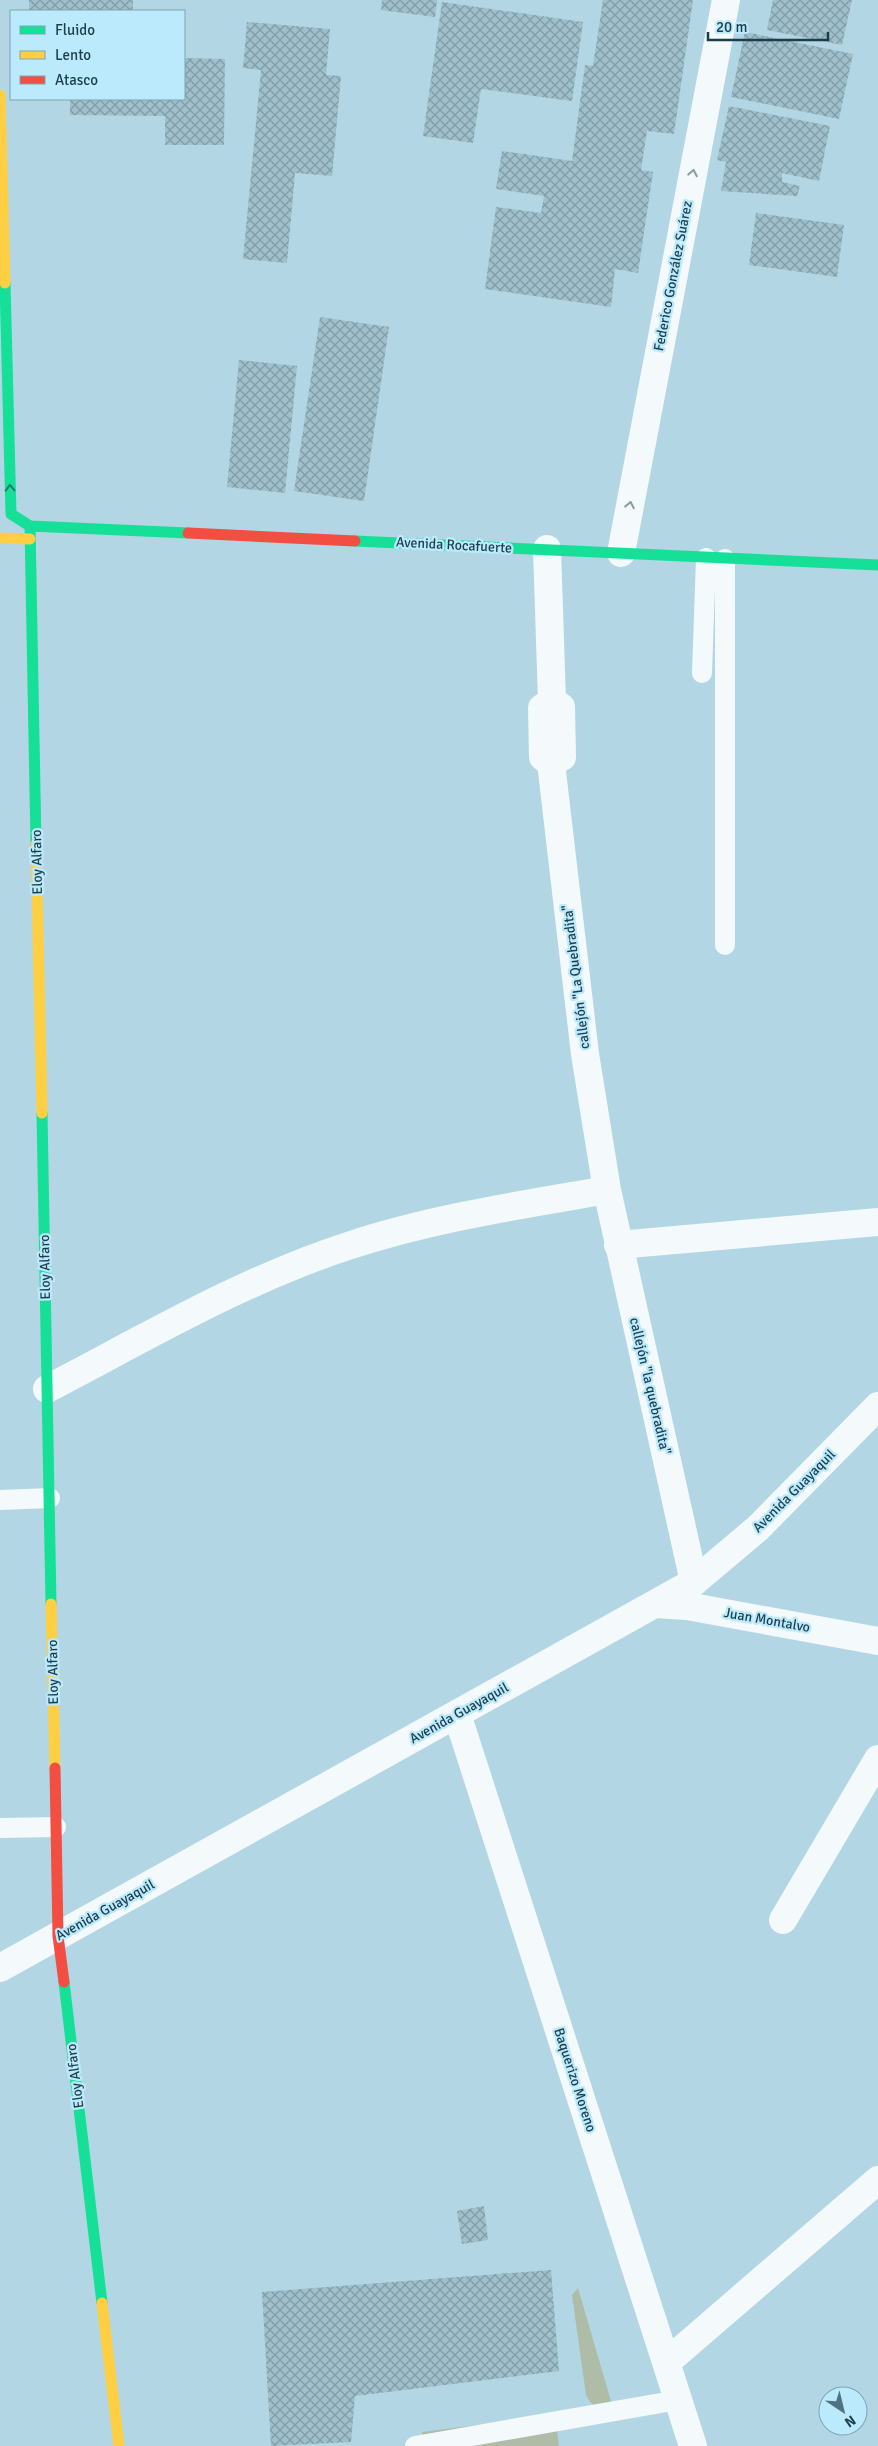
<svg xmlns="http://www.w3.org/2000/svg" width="878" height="2446" font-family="Signika,sans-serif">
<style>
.green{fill:#aebca8}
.building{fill:url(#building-cross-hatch)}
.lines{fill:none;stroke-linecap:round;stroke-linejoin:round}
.lane{stroke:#f4f9fb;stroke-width:20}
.street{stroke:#f4f9fb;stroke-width:28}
.fast{stroke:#16e098;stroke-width:11}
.slow{stroke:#ffcf43;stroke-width:11}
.jam{stroke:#f24e42;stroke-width:11}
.oneway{stroke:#889ca3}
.oneway2{stroke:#1a7f6a}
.labels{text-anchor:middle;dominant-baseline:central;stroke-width:4.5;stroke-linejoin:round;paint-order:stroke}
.street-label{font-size:14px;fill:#1c3e4b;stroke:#bbeafc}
</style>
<defs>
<pattern id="building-cross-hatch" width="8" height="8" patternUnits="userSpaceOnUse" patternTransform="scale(1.25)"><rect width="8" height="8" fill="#9fbfcb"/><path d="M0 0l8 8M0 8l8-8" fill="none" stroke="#819da7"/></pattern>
</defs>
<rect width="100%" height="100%" fill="#b3d6e4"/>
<path class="green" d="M578 2288 613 2408C599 2408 592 2408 586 2395L572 2295Z
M555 2415 559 2446H424L422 2432Z"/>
<path class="building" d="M29 0H133V11H29Z
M382 0H437L435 17 381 10Z
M603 0H693L674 134 647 131 641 170 653 172 638 273 615 269 611 307 485 289 496 207 541 213 544 196 496 189 502 151 572 161 585 65 593 66Z
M773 0H852L842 45 767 30Z
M442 2 583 22 572 101 481 89 473 143 423 136Z
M247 22 330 29 326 75 341 76 332 176 295 173 287 263 243 259 261 70 243 68Z
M745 32 853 54 839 119 731 97Z
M184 58 225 59 224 145H165V116L70 115V99H184Z
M729 106 830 126 819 181 782 173V182L800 186 797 196 721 191 726 162 717 160Z
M756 213 844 225 837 277 749 265Z
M320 317 389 327 364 501 294 491Z
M239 360 297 366 285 493 227 487Z
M484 2206 488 2240 462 2244 457 2211Z
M551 2270 559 2371 355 2396 351 2442 271 2446 262 2292Z"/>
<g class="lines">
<path class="lane" d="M702 673 706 558
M725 945V559
M0 1500 50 1498
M0 1828 56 1827
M415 2446 678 2400"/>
<path class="street" d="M547 549 552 701
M621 553 726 0
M552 701 561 707 562 757 551 763 543 757 542 708Z
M551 763 585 1054 607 1190 694 1582
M618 1245 878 1222
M47 1389C145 1338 243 1280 348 1246 432 1218 521 1205 607 1190
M656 1604 687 1606 878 1641
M457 1714 693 2446
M783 1920 878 1759
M0 1968 694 1582 758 1528 878 1406
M667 2362 878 2180"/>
<path class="fast" d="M5 283 11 514 30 526 188 533
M30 526 36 844
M355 541 878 565
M42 1113 51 1604
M64 1982 102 2303"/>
<path class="slow" d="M0 95 5 283
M0 538 30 539
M36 844 42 1113
M51 1604 55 1768
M102 2303 119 2446"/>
<path class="jam" d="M188 533 355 541
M55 1768 58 1936 64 1982"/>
</g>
<defs><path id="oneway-chevron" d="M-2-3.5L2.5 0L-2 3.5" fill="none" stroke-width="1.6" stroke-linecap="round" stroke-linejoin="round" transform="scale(1.25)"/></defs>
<g class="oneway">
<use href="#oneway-chevron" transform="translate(693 173) rotate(-79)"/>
<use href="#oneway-chevron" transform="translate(630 505) rotate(-79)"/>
</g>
<use class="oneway2" href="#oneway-chevron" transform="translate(10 488) rotate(-92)"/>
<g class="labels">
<g class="street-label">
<text transform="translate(673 276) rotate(-79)">Federico González Suárez</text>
<text transform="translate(454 545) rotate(3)">Avenida Rocafuerte</text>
<text transform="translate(37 862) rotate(-91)">Eloy Alfaro</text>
<text transform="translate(576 977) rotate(-97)">callejón "La Quebradita"</text>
<text transform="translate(45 1267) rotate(-91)">Eloy Alfaro</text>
<text transform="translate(650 1386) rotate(77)">callejón "la quebradita"</text>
<text transform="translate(794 1491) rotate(-45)">Avenida Guayaquil</text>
<text transform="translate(767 1620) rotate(10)">Juan Montalvo</text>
<text transform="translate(53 1672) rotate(-91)">Eloy Alfaro</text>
<text transform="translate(459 1713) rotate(-29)">Avenida Guayaquil</text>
<text transform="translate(105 1910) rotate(-29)">Avenida Guayaquil</text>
<text transform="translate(75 2076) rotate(-97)">Eloy Alfaro</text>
<text transform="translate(575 2080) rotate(72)">Baquerizo Moreno</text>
</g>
</g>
<rect x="10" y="10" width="175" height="90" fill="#bbeafc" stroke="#7ba5b5"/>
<rect x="20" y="26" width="25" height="8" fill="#16e098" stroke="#7ba5b5"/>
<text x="55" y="35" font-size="15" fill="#1c3e4b">Fluido</text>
<rect x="20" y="51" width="25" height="8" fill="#ffcf43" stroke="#7ba5b5"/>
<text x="55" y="60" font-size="15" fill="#1c3e4b">Lento</text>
<rect x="20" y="76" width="25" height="8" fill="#f24e42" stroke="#7ba5b5"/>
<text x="55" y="85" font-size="15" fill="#1c3e4b">Atasco</text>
<g transform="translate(843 2411) rotate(145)"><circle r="24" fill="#bbeafc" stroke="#7ba5b5"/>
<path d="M0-4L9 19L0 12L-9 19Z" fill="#517381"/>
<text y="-8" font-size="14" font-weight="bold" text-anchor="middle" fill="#1c3e4b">N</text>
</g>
<path d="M708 32v8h120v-8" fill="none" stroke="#1c3e4b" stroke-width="2.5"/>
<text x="716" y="32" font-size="15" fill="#1c3e4b" stroke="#bbeafc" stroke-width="4" paint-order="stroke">20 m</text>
</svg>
